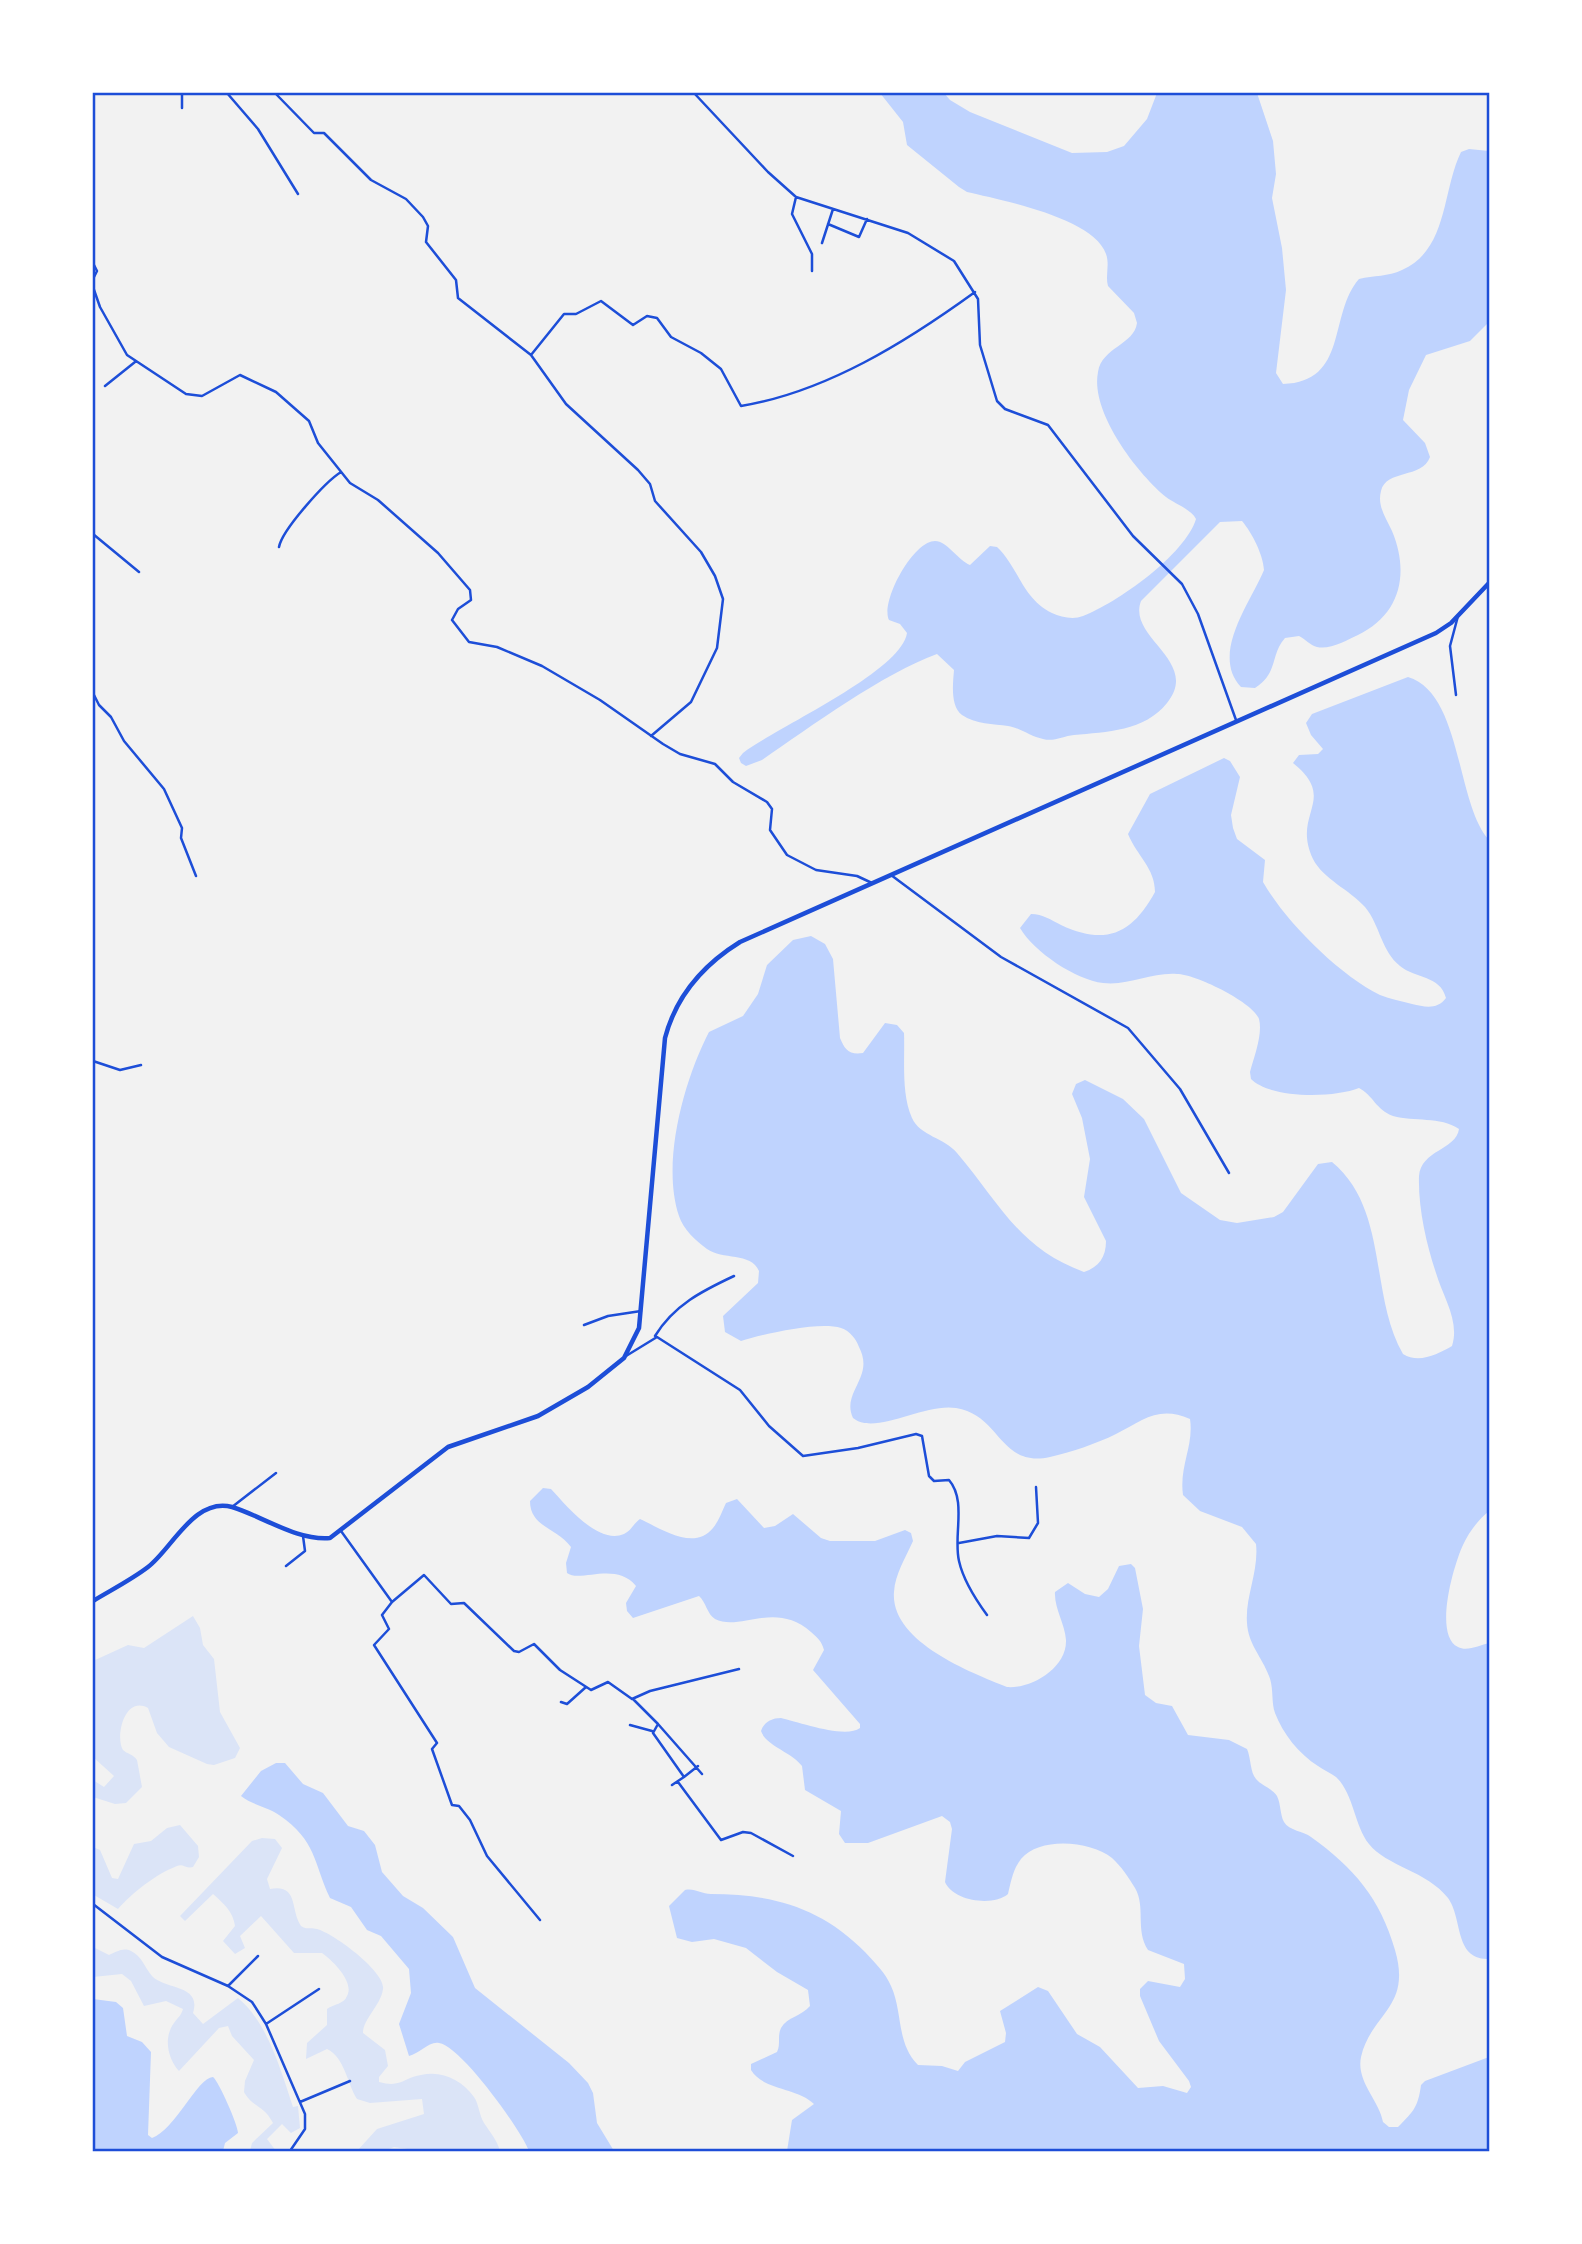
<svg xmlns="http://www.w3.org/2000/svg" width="1582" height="2244" font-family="'Exo 2',sans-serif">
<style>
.green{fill:#dbe4f7}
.water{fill:#bfd3fe}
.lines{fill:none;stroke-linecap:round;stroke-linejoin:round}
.minor{stroke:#1d4ed8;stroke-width:2.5}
.secondary{stroke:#1d4ed8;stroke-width:4.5}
.neatline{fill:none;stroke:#1d4ed8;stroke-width:2.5}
</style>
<rect width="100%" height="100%" fill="#f2f2f2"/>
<path class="green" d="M193 1616 200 1628 203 1645 214 1659 220 1712 240 1748 235 1758 214 1765 207 1764 169 1747 157 1733 148 1708C124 1695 115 1738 123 1750 127 1754 133 1754 137 1760L142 1787 126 1803 115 1804 93 1797V1780L104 1787 114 1776 93 1757V1661L128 1645 144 1648Z
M180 1825 198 1846 199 1857 193 1867C186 1869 183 1863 177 1866 156 1874 132 1893 118 1909L94 1895 93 1847 100 1850 112 1878 118 1879 134 1844 151 1841 167 1828Z
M262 1838 275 1839 282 1848 267 1879 270 1889C299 1884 290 1910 301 1926 307 1930 310 1927 317 1929 333 1933 386 1972 383 1989 381 2005 363 2019 363 2033L385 2050 388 2066 379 2077V2082C401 2088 403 2078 421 2075 442 2070 462 2080 474 2097 479 2104 479 2115 484 2123 490 2132 497 2140 500 2151H422L394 2147 384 2151H357L377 2129 424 2114 422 2099 370 2103 357 2099C347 2083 345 2058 327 2049L306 2059 307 2043 327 2025V2009C334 2004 344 2004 347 1996 355 1982 332 1960 322 1953H294L261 1916 240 1936 245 1948 235 1954 223 1941 235 1926C233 1911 223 1903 213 1894L185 1921 180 1916 252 1841Z
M93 1947 109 1955C116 1952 123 1947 131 1951 142 1956 145 1968 152 1976 165 1990 202 1984 193 2013L203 2024 238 1998C268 2023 281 2071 293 2107L298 2106 300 2128 291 2133 282 2124 267 2139 276 2151H250L252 2143 273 2123C264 2105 252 2107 244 2092L245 2081 254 2060 232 2036 228 2026 219 2028 179 2071C168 2059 163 2038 174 2023 178 2017 181 2016 183 2009L166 2001 144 2006 131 1981 122 1974 93 1977Z"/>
<path class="water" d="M880 93H944L950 100 970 112 1072 153 1107 152 1124 146 1147 119 1157 93H1257L1273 141 1276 174 1272 198 1282 248 1286 290 1276 373 1283 384C1349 382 1328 314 1359 279 1374 275 1388 277 1402 270 1448 250 1442 191 1461 152L1469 149 1489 151V322L1470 341 1426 355 1409 390 1403 420 1425 443 1430 457C1422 479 1386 469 1381 491 1377 506 1386 518 1392 531 1410 574 1400 615 1358 635 1347 640 1330 650 1317 647 1311 646 1305 639 1299 636L1285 638C1270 655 1279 672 1255 688L1241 687C1210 654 1251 602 1264 570 1263 554 1252 533 1242 521L1220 522 1141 601C1127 638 1201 661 1167 703 1145 731 1106 732 1074 735 1063 736 1054 742 1043 739 1031 737 1021 728 1008 726 994 724 975 724 962 715 950 706 953 683 954 670L937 654C884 673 810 727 762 760L746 766 741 763 739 758 743 753C777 727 901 672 907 633L900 624 889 620C880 602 913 541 935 541 947 541 958 560 970 565L990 546 997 547C1019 568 1022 598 1052 613 1061 617 1073 620 1083 616 1117 603 1185 555 1196 519 1191 509 1175 504 1166 497 1137 473 1090 412 1098 372 1102 347 1134 345 1137 323L1134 313 1108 286C1105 275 1110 265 1106 254 1094 218 1001 200 967 192L959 187 907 145 903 122Z
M1408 677C1462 693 1456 804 1489 840V1511C1478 1520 1469 1532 1463 1545 1454 1564 1433 1635 1458 1647 1467 1652 1480 1645 1489 1643L1487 1959C1454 1958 1463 1919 1448 1898 1427 1871 1386 1866 1369 1844 1354 1825 1354 1794 1336 1777 1331 1773 1323 1770 1318 1766 1299 1754 1283 1734 1275 1713 1271 1702 1274 1688 1269 1676 1262 1657 1248 1644 1247 1623 1245 1597 1259 1571 1256 1544L1242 1527 1200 1511 1183 1495C1179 1466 1194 1446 1190 1419 1159 1405 1143 1420 1116 1434 1096 1444 1071 1452 1050 1457 999 1468 1001 1415 956 1408 923 1403 875 1436 853 1418 845 1401 857 1389 862 1373 865 1363 863 1355 859 1347 856 1339 850 1331 841 1328 819 1321 764 1334 741 1341L725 1332 723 1316 758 1283 759 1271C751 1252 722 1260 707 1249 696 1241 683 1229 679 1216 661 1163 684 1080 709 1032L743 1016 758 994 767 965 793 940 811 936 825 944 833 959 840 1038C845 1050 849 1055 863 1053L885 1023 897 1025 904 1033C905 1059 901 1094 912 1118 920 1136 945 1138 957 1153 999 1202 1018 1248 1084 1272 1099 1267 1106 1257 1106 1241L1084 1197 1090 1159 1082 1118 1072 1094 1076 1084 1085 1080 1123 1099 1144 1119 1181 1193 1220 1220 1237 1223 1274 1217 1283 1212 1318 1164 1332 1162C1389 1209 1369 1295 1403 1354 1419 1364 1438 1354 1452 1346 1460 1321 1443 1297 1436 1273 1426 1243 1418 1207 1419 1176 1421 1150 1456 1150 1459 1129 1440 1116 1414 1122 1393 1116 1376 1110 1373 1095 1359 1088 1334 1098 1271 1099 1251 1079L1250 1072C1254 1057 1263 1034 1259 1019 1253 1002 1195 974 1177 974 1152 972 1129 986 1103 983 1076 980 1034 952 1020 928L1031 914C1043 914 1051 920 1061 925 1106 946 1132 934 1155 892 1155 868 1137 856 1128 834L1150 794 1224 758 1230 761 1240 777 1231 815 1233 828 1237 839 1265 860 1263 882C1285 921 1339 975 1380 995 1390 999 1402 1001 1412 1004 1425 1007 1437 1010 1446 998 1440 975 1416 979 1400 966 1381 951 1380 925 1365 907 1350 890 1323 879 1313 859 1291 813 1339 800 1293 763L1299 755 1318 754 1323 749 1311 735 1306 723 1312 714Z
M543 1488 551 1489C566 1505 598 1545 624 1534 631 1531 634 1523 640 1519 660 1528 694 1552 713 1528 719 1521 722 1511 726 1503L737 1499 764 1528 775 1526 793 1514 821 1538 830 1541H875L905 1530 911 1533 913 1541C906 1557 895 1574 894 1592 890 1641 969 1672 1007 1687 1031 1689 1067 1668 1066 1640 1065 1624 1054 1608 1055 1592L1068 1583 1085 1594 1099 1597 1108 1589 1119 1566 1131 1564 1135 1568 1143 1609 1139 1646 1145 1695 1156 1703 1172 1706 1188 1735 1229 1740 1247 1749C1251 1758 1250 1772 1256 1779 1262 1786 1272 1788 1277 1796 1281 1804 1280 1815 1284 1822 1289 1831 1304 1831 1311 1837 1354 1868 1380 1898 1395 1950 1412 2008 1371 2013 1361 2057 1356 2082 1379 2100 1383 2122L1389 2127H1398C1414 2111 1418 2107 1421 2085L1425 2081 1489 2057V2151H787L792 2120 814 2104C797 2087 764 2091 751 2070V2064L777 2052C781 2044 777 2036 781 2028 787 2017 802 2016 810 2006L808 1990 777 1972 746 1948 714 1939 692 1942 677 1938 669 1906 685 1890C695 1888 701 1894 711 1894 772 1894 821 1907 865 1952 875 1963 885 1972 891 1986 903 2012 896 2043 918 2065L942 2066 958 2071 965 2062 1005 2042 1006 2033 1000 2011 1038 1987 1048 1991 1077 2034 1100 2047 1138 2088 1163 2086 1187 2093 1191 2087 1189 2081 1159 2041 1140 1996V1989L1148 1981 1180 1987 1185 1979 1184 1964 1148 1950C1135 1930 1146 1907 1135 1888 1129 1878 1121 1866 1112 1858 1091 1841 1040 1836 1021 1859 1013 1869 1011 1882 1008 1894 993 1907 953 1901 945 1882L952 1829 950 1822 942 1816 868 1843H845L839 1834 841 1811 805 1790 802 1766C792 1752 766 1746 761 1731 764 1722 772 1718 781 1718 799 1722 845 1739 860 1728V1724L813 1670 824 1650C822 1642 818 1638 811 1632 775 1600 740 1632 715 1619 707 1614 706 1602 699 1596L633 1618 627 1611 626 1603 636 1586C616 1561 580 1583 567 1573L566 1563 571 1547C557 1528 530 1527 530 1501Z
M276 1763H285L303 1784 323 1793 348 1826 364 1831 375 1845 382 1872 403 1896 423 1908 453 1937 475 1988 569 2063 588 2083 593 2093 597 2123 614 2151H529C521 2130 461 2046 439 2043 429 2041 419 2054 409 2056L399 2024 411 1993 409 1969 381 1936 367 1930 351 1907 330 1898C313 1862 317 1841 279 1815 266 1806 252 1805 241 1796L261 1771Z
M93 1999 116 2002 123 2008 127 2036 142 2042 151 2052 148 2135 152 2138C175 2130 197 2078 213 2077 219 2082 238 2125 238 2133L225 2143 223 2151H93Z"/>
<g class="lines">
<path class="minor" d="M182 93V108
M227 93 258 129 298 194
M256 93H269
M275 93 314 133H324L371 180 406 199 423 217 428 226 426 242 456 280 458 298 531 355 566 404 638 470 650 484 655 501 701 552 715 576 723 599 717 648 691 702 651 736
M694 93 768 172 796 197 908 233 954 261 978 299 980 345 997 401 1005 409 1048 425 1133 536 1182 584 1198 614 1236 720
M796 197 792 214 812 254V271
M828 224 859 237 867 219
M822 243 833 209
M93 263 97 271 93 279
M93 287 100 307 127 355 186 394 202 396 240 375 276 392 309 421 318 443 350 483 378 500 438 553 470 590 471 600 458 609 452 620 469 642 497 647 542 666 600 700 663 744 680 754 715 764 733 782 767 802 772 809 770 830 787 855 816 870 857 876 872 883
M531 355 564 314H576L601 301 633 325 647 316 657 318 671 337 701 353 721 369 741 406C826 392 906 342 975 292
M105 386 135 362
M93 534 139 572
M279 547C282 530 325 482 341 472
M93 693 99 705 111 717 124 741 164 789 182 828 181 838 196 876
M1456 695 1450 646 1458 616
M891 875 1001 957 1128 1028 1180 1089 1229 1173
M93 1061 120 1070 141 1065
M584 1325 608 1316 641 1311
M655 1336C674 1305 702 1291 734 1276
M626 1356 657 1337 740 1390 769 1426 803 1456 858 1448 916 1434 922 1436 929 1476 934 1481 949 1480C967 1501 953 1536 959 1561 963 1579 976 1600 987 1615
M232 1507 276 1473
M341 1531 392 1602 424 1575 451 1604 464 1603 514 1651 519 1652 534 1644 560 1670 591 1690 608 1682 632 1699 650 1691 739 1669
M959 1543 997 1536 1029 1538 1038 1523 1036 1487
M286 1566 305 1551 303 1536
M392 1602 382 1615 389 1629 374 1645 437 1743 432 1749 452 1805 459 1806 470 1820 487 1856 540 1920
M633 1699 658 1724 653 1733 684 1777 672 1785
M561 1702 567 1704 586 1687
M658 1724 702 1774
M630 1725 652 1731
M684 1777 698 1766
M678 1782 721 1840 743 1832 751 1833 793 1856
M93 1904 162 1957 228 1986 252 2002 266 2024 305 2114V2129L290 2151
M228 1986 258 1956
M266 2024 319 1989
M300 2102 350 2081"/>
<path class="secondary" d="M93 1601C111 1590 131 1580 148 1567 172 1549 194 1497 232 1507 262 1516 297 1541 330 1538L448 1447 538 1416 588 1387 624 1358 639 1328 665 1038C676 996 703 965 740 942L1436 633 1451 623 1489 583"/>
</g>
<rect width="1582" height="2244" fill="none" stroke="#ffffff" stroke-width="189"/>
<rect x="94" y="94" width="1394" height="2056" class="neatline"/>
</svg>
